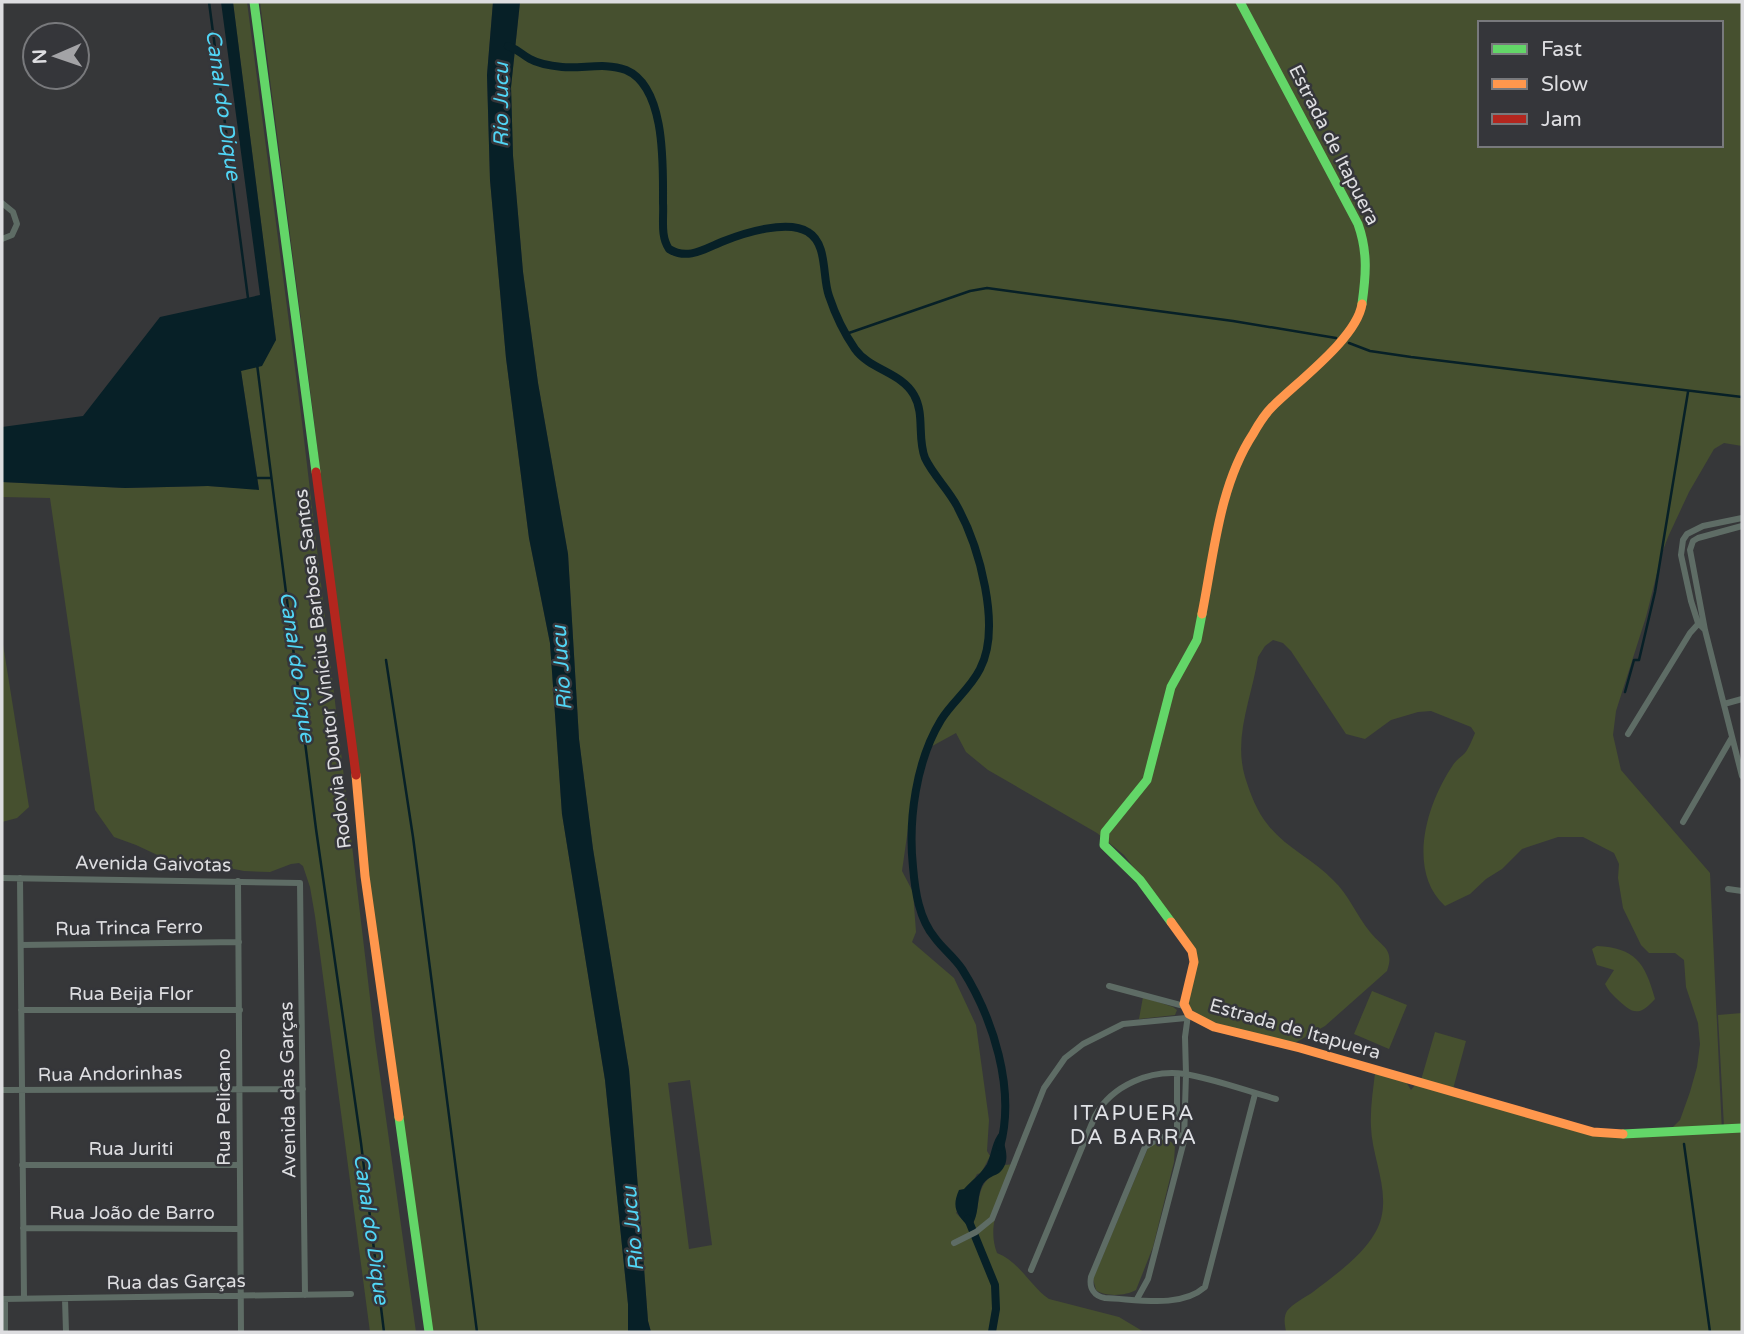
<svg xmlns="http://www.w3.org/2000/svg" width="1744" height="1334" font-family="'Varela Round',sans-serif">
<style>
.green{fill:#46502f;fill-rule:evenodd}
.water{fill:#072027}
.lines{fill:none;stroke-linecap:round;stroke-linejoin:round}
.stream{stroke:#072027;stroke-width:2.5}
.canal{stroke:#072027;stroke-width:8}
.street{stroke:#5e6c65;stroke-width:6}
.fast{stroke:#63d668;stroke-width:9}
.slow{stroke:#ff974d;stroke-width:9}
.jam{stroke:#b3261e;stroke-width:9}
.labels{text-anchor:middle;dominant-baseline:central;stroke-width:5;stroke-linejoin:round;paint-order:stroke}
.street-label{font-size:19px;fill:#dddde0;stroke:#35363a}
.water-label{font-size:21px;font-style:italic;fill:#51d5f5;stroke:#35363a}
.neighbourhood-label{font-size:21px;letter-spacing:2px;fill:#e0e2e6;stroke:#35363a}
</style>
<rect width="100%" height="100%" fill="#363739"/>
<path class="green" d="M233 2H247L301 414 375 1040 416 1332H370L315 916 310 887 303 866 299 863 291 864 270 872 244 871 224 867 194 870 183 867 136 845 114 837 95 810 50 498 2 497V482L125 488 208 486 259 489 241 371 276 340Z
M260 2H493L487 75 490 180 506 358 529 538 550 643 562 814 605 1080 628 1304V1332H429L387 1038 313 412Z
M520 2H1742V446L1724 443 1714 449 1689 492 1668 537 1662 553 1646 617 1616 711 1613 735 1621 770 1710 873 1722 1132H1742V1332H1286C1285 1325 1283 1318 1287 1311 1292 1304 1306 1297 1313 1292 1334 1276 1362 1256 1375 1233 1395 1199 1372 1161 1371 1127 1370 1109 1373 1091 1375 1073L1406 1082 1411 1090 1415 1085 1565 1123 1610 1131 1672 1128 1680 1120 1690 1092 1697 1067 1700 1044 1698 1023 1686 987 1684 960 1675 953H1649L1641 945 1623 908 1618 878 1619 864 1614 853 1583 837H1558L1522 849 1502 869 1486 879 1470 894 1445 906C1406 870 1427 803 1453 765 1456 760 1461 757 1465 753 1469 748 1472 740 1475 733L1471 727 1431 711 1418 712 1391 720 1365 739 1346 734 1291 651 1283 643 1273 640 1265 646 1258 657C1252 698 1233 736 1245 777 1250 793 1257 812 1268 825 1285 847 1314 860 1333 880 1349 895 1356 915 1370 932 1382 947 1395 949 1387 971L1325 1026 1293 1044C1262 1036 1204 1029 1185 1002L1194 950 1186 935 1124 855 1097 833 988 770 966 752 956 733 925 750 916 772 902 871 913 892 916 932 912 942 954 978 976 1025 989 1120 987 1151 990 1156 981 1173 977 1174 956 1213 970 1227C980 1215 976 1197 984 1184 989 1175 999 1174 1004 1165L1017 1164C1005 1193 985 1222 997 1253 1020 1262 1030 1286 1049 1299L1119 1317 1144 1332H651L648 1321 629 1070 593 849 579 739 568 554 538 383 523 272 513 156 511 87ZM1480 23H1721V145H1480ZM690 1080 712 1245 689 1249 668 1083Z
M2 638 29 807 17 818 2 822Z
M1597 946C1635 948 1645 962 1655 999 1638 1018 1632 1013 1616 998 1611 993 1608 990 1605 984L1614 970 1597 965 1592 949Z
M1372 991 1407 1005 1389 1049 1354 1034Z
M1143 997 1173 1007 1177 1010 1175 1015 1139 1019Z
M1742 1013V1126L1724 1127 1718 1015Z
M1435 1032 1466 1041 1453 1089 1421 1080Z
M1167 1139 1175 1145 1174 1162 1153 1247 1136 1290C1126 1296 1105 1297 1096 1290L1093 1279 1148 1148 1156 1141Z"/>
<path class="water" d="M221 2H233L276 340 262 366 241 371 259 490 208 486 125 488 2 482V427L83 416 160 317 260 295Z
M493 2H520L511 87 513 156 523 272 538 383 568 554 579 739 593 849 629 1070 648 1321 651 1332H628V1304L605 1080 562 814 550 643 529 538 506 358 490 180 487 75Z
M1000 1132C1005 1145 1012 1162 999 1173 992 1177 986 1178 982 1186 976 1200 980 1216 970 1228 957 1215 951 1208 959 1190L964 1189C972 1180 981 1174 987 1164 992 1153 992 1141 1000 1132Z"/>
<g class="lines">
<path class="stream" d="M209 2 248 298
M846 334 970 291 987 288 1233 321 1336 338
M1349 343 1370 351 1411 357 1742 397
M257 364 316 829 361 1143 384 1332
M257 478H271
M386 660 413 837 477 1332
M1625 692 1634 660H1639L1655 592 1688 392
M1684 1144 1710 1332"/>
<path class="canal" d="M508 46C519 50 521 54 530 59 539 64 552 66 562 67 583 69 605 62 626 70 666 87 663 166 663 203 664 218 660 236 669 249 688 261 706 248 724 241 744 233 788 219 808 232 828 244 822 277 829 296 835 314 844 333 855 349 870 370 901 372 914 395 925 414 917 438 925 458 933 475 948 489 957 506 979 546 1002 627 980 669 970 689 952 702 941 720 916 761 908 820 913 867 915 891 919 919 935 938 943 949 954 957 962 969 993 1018 1016 1089 1000 1147
M968 1219 995 1285 996 1309 992 1332"/>
<path class="street" d="M2 203 13 212 17 224 12 235 2 239
M1742 526 1698 538 1693 541 1690 550 1705 630 1742 776
M1705 630 1698 623 1691 601 1681 555 1683 540 1687 534 1703 526 1742 518
M1724 704 1742 699
M1628 734 1690 633 1699 623
M1683 822 1731 739
M2 878 300 883 305 1295
M20 878 24 1298
M238 881 241 1332
M1728 889 1742 891
M21 945 239 942
M1109 986 1184 1006
M21 1010H240
M2 1090 303 1089
M1185 1135 1161 1137 1145 1147 1091 1277C1089 1288 1094 1296 1105 1298 1136 1299 1180 1309 1205 1287L1255 1094
M1177 1136V1074
M22 1165H239
M23 1228 240 1229
M954 1243 976 1232 992 1219 1044 1088 1065 1058 1083 1044 1123 1024 1186 1018
M1031 1270 1095 1116C1112 1085 1151 1069 1185 1074 1215 1079 1246 1091 1276 1099
M2 1299 351 1294
M5 1299V1332
M65 1299 66 1332
M1137 1299 1148 1279 1184 1141 1186 1074 1185 1037 1188 1015"/>
<path class="fast" d="M254 2 316 472
M1240 2 1358 224C1368 252 1366 275 1362 304
M1171 922 1140 880 1104 845 1105 832 1147 780 1171 687 1197 640 1202 614
M399 1117 429 1332
M1623 1134 1742 1128"/>
<path class="slow" d="M1202 614C1214 554 1219 486 1253 434 1258 425 1264 415 1272 407 1297 382 1357 338 1362 304
M356 775 365 876 399 1117
M1171 922 1192 951 1194 962 1184 1004 1189 1014 1214 1027 1300 1048 1593 1132 1623 1134"/>
<path class="jam" d="M316 472 356 775"/>
</g>
<g class="labels">
<g class="street-label">
<text transform="translate(1334 145) rotate(63)">Estrada de Itapuera</text>
<text transform="translate(323 669) rotate(-97)">Rodovia Doutor Vinícius Barbosa Santos</text>
<text transform="translate(153 864) rotate(1)">Avenida Gaivotas</text>
<text transform="translate(129 928) rotate(-1)">Rua Trinca Ferro</text>
<text x="131" y="994">Rua Beija Flor</text>
<text transform="translate(1295 1029) rotate(16)">Estrada de Itapuera</text>
<text transform="translate(110 1074) rotate(-1)">Rua Andorinhas</text>
<text transform="translate(288 1090) rotate(-91)">Avenida das Garças</text>
<text transform="translate(224 1107) rotate(-90)">Rua Pelicano</text>
<text x="131" y="1149">Rua Juriti</text>
<text x="132" y="1213">Rua João de Barro</text>
<text transform="translate(176 1282) rotate(-1)">Rua das Garças</text>
</g>
<g class="water-label">
<text transform="translate(223 105) rotate(82)">Canal do Dique</text>
<text transform="translate(501 105) rotate(-90)">Rio Jucu</text>
<text transform="translate(297 667) rotate(82)">Canal do Dique</text>
<text transform="translate(562 668) rotate(-94)">Rio Jucu</text>
<text transform="translate(371 1229) rotate(82)">Canal do Dique</text>
<text transform="translate(633 1229) rotate(-95)">Rio Jucu</text>
</g>
<g class="neighbourhood-label">
<text x="1134" y="1113">ITAPUERA<tspan x="1134" dy="24">DA BARRA</tspan></text>
</g>
</g>
<rect width="1744" height="1334" fill="none" stroke="#dddde0" stroke-width="7"/>
<rect x="1478" y="21" width="245" height="126" fill="#35363a" stroke="#78797c" stroke-width="2"/>
<rect x="1492" y="44" width="35" height="10" fill="#63d668" stroke="#78797c" stroke-width="2"/>
<text x="1541" y="56" font-size="21" fill="#dddde0">Fast</text>
<rect x="1492" y="79" width="35" height="10" fill="#ff974d" stroke="#78797c" stroke-width="2"/>
<text x="1541" y="91" font-size="21" fill="#dddde0">Slow</text>
<rect x="1492" y="114" width="35" height="10" fill="#b3261e" stroke="#78797c" stroke-width="2"/>
<text x="1541" y="126" font-size="21" fill="#dddde0">Jam</text>
<g transform="translate(56 56) rotate(268)"><circle r="33" fill="#35363a" stroke="#78797c" stroke-width="2"/>
<path d="M0-5L12 26L0 18L-12 26Z" fill="#a3a3a6"/>
<text y="-10" font-size="19" font-weight="bold" text-anchor="middle" fill="#dddde0">N</text>
</g>
</svg>
